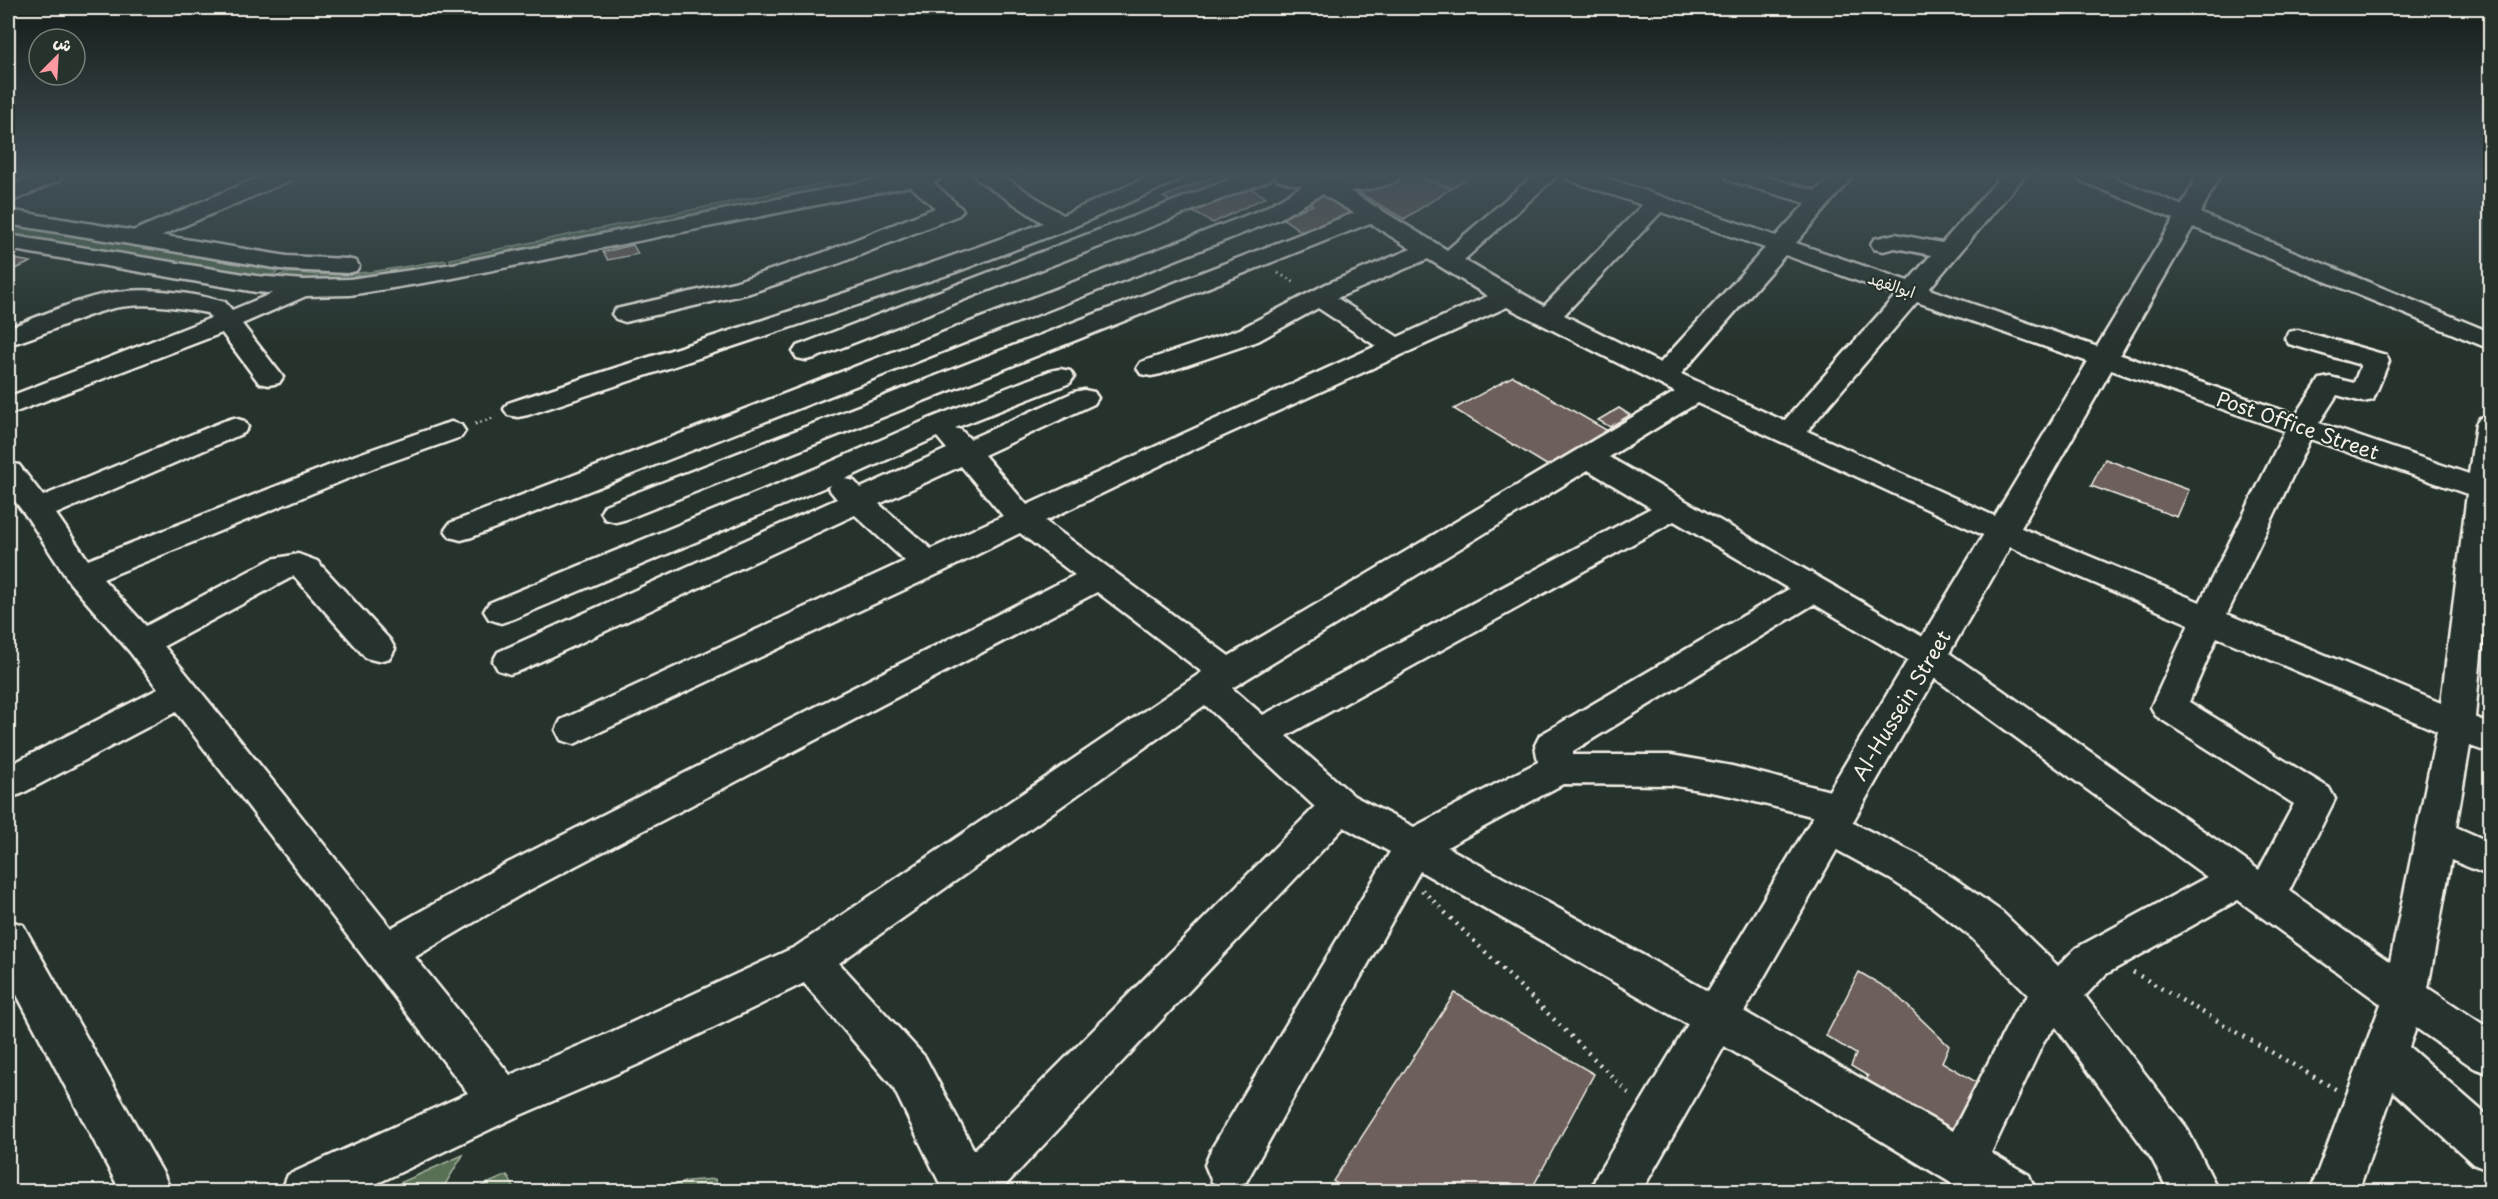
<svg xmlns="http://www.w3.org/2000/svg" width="2498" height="1199" font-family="'Playpen Sans','Playpen Sans Arabic',sans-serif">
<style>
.green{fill:#597156;stroke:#a6b19f;stroke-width:1.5}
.building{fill:#6d615c;stroke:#f4f1e8;stroke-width:1.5}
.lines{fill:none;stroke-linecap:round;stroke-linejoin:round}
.minor-casing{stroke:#f4f1e8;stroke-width:5}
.major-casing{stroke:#f4f1e8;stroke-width:5}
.path-far1{stroke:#f4f1e8;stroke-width:3;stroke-dasharray:1.5 4;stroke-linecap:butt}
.path{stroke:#f4f1e8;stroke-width:4.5;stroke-dasharray:2 6;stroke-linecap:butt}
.minor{fill:#26332d;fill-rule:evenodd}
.major{fill:#26332d;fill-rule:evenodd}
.labels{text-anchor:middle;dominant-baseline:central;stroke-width:4.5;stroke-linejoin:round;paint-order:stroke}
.far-street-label{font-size:16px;fill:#f4f1e8;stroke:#26332d}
.street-label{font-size:20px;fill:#f4f1e8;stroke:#26332d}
</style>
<rect width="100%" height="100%" fill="#26332d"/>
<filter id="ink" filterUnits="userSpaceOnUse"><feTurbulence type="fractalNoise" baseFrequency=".0167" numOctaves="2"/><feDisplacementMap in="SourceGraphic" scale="12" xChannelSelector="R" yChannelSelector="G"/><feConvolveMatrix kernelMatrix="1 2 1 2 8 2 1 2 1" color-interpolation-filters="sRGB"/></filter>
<g filter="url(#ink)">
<path class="green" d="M828 182 831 187 451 265 450 259Z
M8 225 279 271 268 278 8 233Z
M446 260V266C388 275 333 283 274 278 288 269 301 274 318 275 360 276 404 266 446 260Z
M463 1155 441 1191H382Z
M507 1175 516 1191H475V1189Z
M715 1179 718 1191H658L687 1181Z"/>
<path class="building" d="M1216 175H1252L1178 206 1163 197Z
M1408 175 1452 188 1404 219 1358 192 1382 187Z
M1412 175H1473L1452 188Z
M1246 186 1266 197 1213 223 1188 209Z
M1324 191 1360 213 1306 235 1281 217 1313 205 1302 199Z
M633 245 638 254 608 260 603 252Z
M8 258 31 262 8 272Z
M1513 376 1608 431 1550 467 1454 409Z
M1619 408 1630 415 1610 427 1598 420Z
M2105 459 2189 490 2177 517 2091 486Z
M1859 972 1892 991 1949 1046 1942 1062 1988 1089 1964 1149 1862 1089 1868 1076 1851 1066 1856 1054 1826 1036Z
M1455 993 1594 1074 1530 1192H1348L1333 1181Z"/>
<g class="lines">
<defs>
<path id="minor" d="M34 175H63L60 180 8 203V188Z
M264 175H294L291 180 144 243 136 245 128 243 124 238 128 233Z
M906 175H925L963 210 959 215 840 263 750 293 625 322 616 319 612 314 616 309 734 282 822 253 935 208 907 183 904 178Z
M975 175H1001L1063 215 1152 175H1182L1179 180 1069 229 956 272 528 415 518 417 508 415 504 409 508 403C687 344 867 289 1043 223L978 180Z
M1242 175H1273L1270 180 815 358 806 360 797 358 793 352 797 346Z
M1534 175H1558L1464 260 1544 306 1642 205 1569 180 1566 175H1599L1776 236 1806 203 1728 180 1725 175H1760L1816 191 1831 175H1854L1796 243 1908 281 1931 255 1895 248 1883 251 1874 249 1871 244 1874 239 1895 234 1942 243 2002 175H2025L1929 289 2296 415 2320 379 2330 377 2354 383 2361 365 2289 344 2285 338 2289 332 2298 330 2386 355 2389 361 2373 400 2363 402 2337 395 2319 423 2469 474 2476 424 2480 418 2490 416V561L2475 717 2490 724V753L2470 746 2456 827 2490 842V876L2451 860 2428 988 2490 1029V1074L2474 1068 2416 1028 2409 1047 2490 1118V1171L2473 1164 2393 1091 2358 1192H2310L2381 1004 2238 900 2106 974 2085 996 2186 1127 2219 1192H2169L2152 1159 2056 1027 2045 1039 1991 1153 2029 1175 2036 1192H1966L1701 1032 1420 871 1246 1182 1229 1188 1212 1182 1205 1165 1212 1148 1390 852 1344 827 999 1192H944L893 1087 804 983 639 1064 518 1116 359 1192H281L288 1175 468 1093 176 712 21 794 8 798V766L158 689 130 652 70 583 27 517 8 492V463L19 465 43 496 224 421 234 418 244 421 248 427 244 433 56 514 88 560 356 455 441 425 451 422 461 425 465 431 461 437 376 467 103 579 146 626 272 559 298 554 317 561 390 640 395 649 390 658 378 661 366 658 294 576 164 646 391 928 494 870 1075 575 1020 533 940 573 574 744 561 740 556 730 561 720 905 561 855 515 522 670 510 674 498 670 493 661 498 652 837 499 828 488 830 485 513 619 501 623 489 619 484 611 489 603 817 468 931 418 1050 371 1060 369 1070 371 1074 377 1070 383 955 428 961 430 970 439 1074 392 1084 390 1094 392 1098 398 1094 404 984 455 1027 505 1376 346 1318 308 1258 341 1161 374 1151 376 1141 374 1137 368 1141 362 1240 329 1326 284 1411 249 1370 223 627 519 616 522 605 519 601 512 605 505 1354 213 1322 194 1279 219 472 537 461 540 450 537 445 530 450 523 1263 209 1314 179 1322 177 1330 179 1447 250ZM1661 212 1765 248 1660 363 1564 315ZM1785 255 1896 295 1784 421 1681 374ZM1428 259 1488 296 1398 337 1337 298ZM1917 302 2285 431 2200 602 2014 525 1807 431ZM1507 307 1675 392 1229 656 1045 521 1192 450ZM1697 403 1992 539 2189 624 2151 707 2156 716 2294 804 2259 870 1942 648 1609 457ZM937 437 947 449 861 488 854 481 845 479ZM2310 439 2467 494 2441 703 2227 614ZM961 466 1003 516 931 549 879 504ZM1588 470 1651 508 1263 715 1232 688ZM1674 521 1789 589 1540 735 1535 745 1538 762 1414 827 1354 796 1286 736ZM1097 592 1202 672 795 947 607 1034 510 1075 415 957 522 894ZM1814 604 1918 666 2207 877 2076 948 2058 966 2002 912 1958 881 1918 855 1831 812 1836 802 1830 791 1732 766 1671 755H1573V751ZM2217 637 2437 731 2390 962 2289 891 2335 799 2329 788 2189 702ZM1205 705 1315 807 974 1150 925 1057 839 963ZM1563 784 1671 785 1732 796 1815 817 1810 827 1815 838 1890 879 1930 905 1972 938 2029 995 2015 1011 1953 1131 1731 1004 1447 847Z
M2198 175H2220L2195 223 2187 225 2179 223 2175 218Z
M304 280 313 283 317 288 313 293 242 324 283 377 279 383 269 385 259 383 222 333 8 415V397L211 318 207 313C177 307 141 301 110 309 75 318 43 336 8 345V328C39 317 72 301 105 294 144 286 187 292 225 302L232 310Z
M8 920 23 925 164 1175 171 1192H121L8 978Z"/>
<path id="major" d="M897 175H942L939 180 931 182 453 278 350 295 304 296 256 292 8 249V235L256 276 304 280 350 279 453 264Z
M1275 175H1315L1339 178 1402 175C1398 182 1389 184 1382 186 1345 196 1314 189 1278 180Z
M2076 175H2107L2490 332V349L2193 227 1641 1192H1590L1597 1175 2174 219 2079 180Z
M8 210 287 256 347 259 356 261 359 266 356 271 347 273 287 270 8 224Z"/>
</defs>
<use href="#minor" class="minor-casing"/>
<use href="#major" class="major-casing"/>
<path class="path-far1" d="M1278 273 1297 284
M475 424 496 417"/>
<path class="path" d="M1422 890 1631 1095
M2133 972 2337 1090"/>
<use href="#minor" class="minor"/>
<use href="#major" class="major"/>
</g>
</g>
<linearGradient id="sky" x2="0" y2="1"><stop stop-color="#151c19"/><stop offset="0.51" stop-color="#415057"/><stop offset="1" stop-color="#415057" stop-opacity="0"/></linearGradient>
<rect width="2498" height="343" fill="url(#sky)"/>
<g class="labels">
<g class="far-street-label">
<text transform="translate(1892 284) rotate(19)">ابوالفهد</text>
</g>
<g class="street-label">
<text transform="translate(2298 425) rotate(19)">Post Office Street</text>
<text transform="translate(1901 705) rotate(-59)">Al-Hussein Street</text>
</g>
</g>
<rect width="2498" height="1199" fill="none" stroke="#26332d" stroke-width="30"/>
<rect x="15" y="15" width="2468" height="1169" fill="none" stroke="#f4f1e8" stroke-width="2" filter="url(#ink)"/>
<g transform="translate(57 57) rotate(24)"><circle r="28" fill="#26332d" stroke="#787f78" stroke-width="1.5"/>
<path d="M0-4.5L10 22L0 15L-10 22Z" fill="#ff9aa2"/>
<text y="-9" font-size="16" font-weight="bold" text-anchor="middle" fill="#f4f1e8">ش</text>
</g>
</svg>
